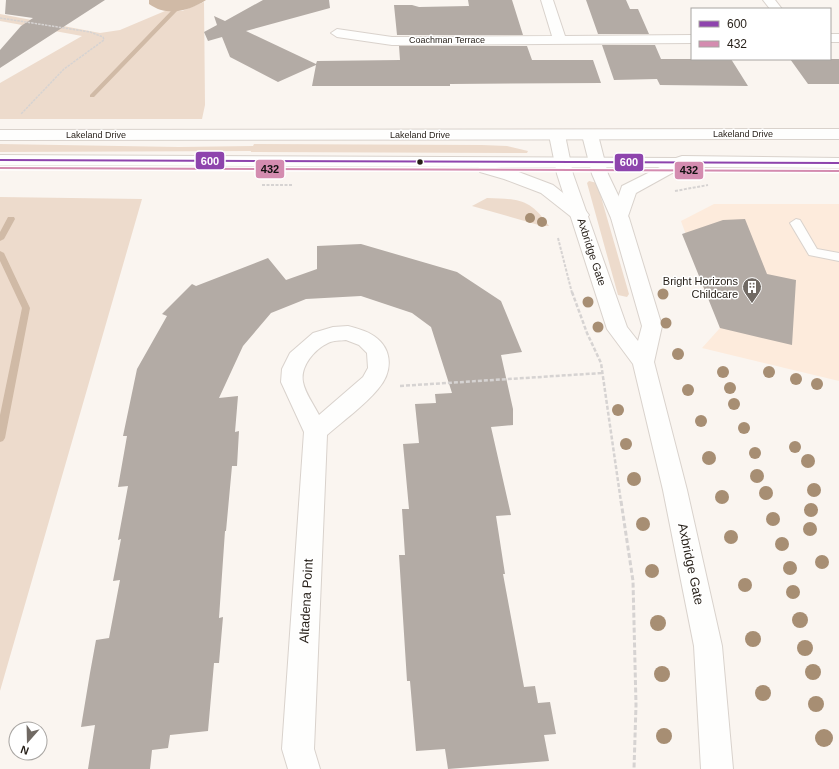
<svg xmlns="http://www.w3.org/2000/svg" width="839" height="769" font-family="Arial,sans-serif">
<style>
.built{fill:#fdebdc}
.green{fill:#eddbcc}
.water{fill:#d0baa6}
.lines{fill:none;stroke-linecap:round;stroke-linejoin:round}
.stream{fill:#d0baa6;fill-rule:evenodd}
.building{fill:#b3aba5}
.service-casing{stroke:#d9d2cc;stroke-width:2}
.minor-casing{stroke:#d9d2cc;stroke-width:2}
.secondary-casing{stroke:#d9d2cc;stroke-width:2}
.path-far3{stroke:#d6d3d2;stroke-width:1.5;stroke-dasharray:2.5 1;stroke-linecap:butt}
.path-far2{stroke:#d6d3d2;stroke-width:2;stroke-dasharray:3 1.5;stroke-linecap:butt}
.path-far1{stroke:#d6d3d2;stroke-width:2.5;stroke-dasharray:4 2;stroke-linecap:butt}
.path{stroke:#d6d3d2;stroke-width:3;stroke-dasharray:5 2.5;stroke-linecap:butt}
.service{fill:#fefefd;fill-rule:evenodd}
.minor{fill:#fefefd;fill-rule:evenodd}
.secondary{fill:#fefefd;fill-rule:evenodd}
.bus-1-casing{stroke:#fff;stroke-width:3}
.bus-2-casing{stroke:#fff;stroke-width:3}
.bus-1{fill:#8e44ad;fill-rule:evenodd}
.bus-2{fill:#d48cb0;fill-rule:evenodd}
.tree{fill:#a78e73}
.bus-dot{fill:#251e17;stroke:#fff;stroke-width:1.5}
.labels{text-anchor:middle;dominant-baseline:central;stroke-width:3;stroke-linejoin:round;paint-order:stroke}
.far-street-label{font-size:9px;fill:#251e17;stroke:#fff}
.street-label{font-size:11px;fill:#251e17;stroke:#fff}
.poi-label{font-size:11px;fill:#251e17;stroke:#fff;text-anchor:end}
.near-street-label{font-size:13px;fill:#251e17;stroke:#fff}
.line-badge{stroke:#fff;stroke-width:1.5}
.badge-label{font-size:11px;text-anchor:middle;font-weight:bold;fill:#fff}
.pale-badge-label{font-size:11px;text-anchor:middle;font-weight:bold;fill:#111}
</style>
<rect width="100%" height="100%" fill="#faf5f0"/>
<path class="built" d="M714 204H839V381L702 348 720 328 681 221Z"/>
<path class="green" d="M204 2 205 105 202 119H0V83L82 36 0 21V14L100 33 120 30 165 11H182Z
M0 144 179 147 253 146 254 144 482 145 507 146 528 151 527 153 251 152V151L0 152Z
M589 181 597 183 629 294 627 297 618 295 587 183Z
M0 197 142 199 0 691Z
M487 198C518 199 530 198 549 226H542L472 206Z"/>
<path class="water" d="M149 0H206C189 11 167 17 149 4Z"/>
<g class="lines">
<path class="stream" d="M172 10 177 11 94 97H90V95Z
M8 217H14L15 219 4 239 0 241V232Z
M0 251 4 253 30 308 5 438 3 441 0 442V415L22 308 0 261Z"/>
</g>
<path class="building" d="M6 0H105L0 68V50L21 26 33 18 5 14Z
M263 0H329L330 8 246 31 316 64 317 61 400 60 399 46H527L532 60H593L601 83 450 84V86H312L316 65 278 82 230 57 222 37 208 41 204 32 217 25 214 16 225 21Z
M468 0H512L523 35H397L394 5H412L419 7 469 6Z
M586 0H626L630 9H638L649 34H598Z
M602 45H655L661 59H731L748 86 660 85 657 79 614 80Z
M790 59H839V84H808Z
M745 219 767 274 796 280 792 345 720 328 682 234 723 220Z
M361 244 457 272 501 301 522 352 501 355 513 409V425L491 427 511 515 496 516 505 574H503L524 687 535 686 538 703 550 702 556 734 544 735 549 761 448 769 445 749 416 751 410 681H407L399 555H405L402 509H409L403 444 419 443 415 404 436 403 435 394 452 393 431 327 412 313 361 296 306 299 271 313 243 346 219 398 238 396 235 432 239 431 237 466H232L226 531H225L219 618 223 617 219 663H214L208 731 170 735 168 748 152 750 150 769H88L95 725 81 727 90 673 96 640 109 638 120 580 113 581 121 539 118 540 128 486 118 487 127 436H123L137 369 167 316 162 314 192 284 196 286 268 258 286 280 317 269V246Z"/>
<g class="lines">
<defs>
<path id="service" d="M796 219 800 220 817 249 839 253V261L809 255 790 223Z"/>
<path id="minor" d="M541 0H553L565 36 692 35V43L392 45 337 37 331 33 337 29 392 37 552 36Z
M763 0H775L782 9H770Z
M830 34H839V42H830Z
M557 130 562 132 565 135 573 174 627 327 638 341 642 326 611 218 592 174 582 135 585 132H595L598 135 608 174 629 218 662 326 654 362 687 490 722 646 733 769H701L694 646 663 490 633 364 607 329 557 174 549 135 552 132Z
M348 326C356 328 367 331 374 336 393 349 393 372 378 389 364 406 344 420 327 435L314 749 320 769H288L282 749 304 432 281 382 282 369 290 353 313 333 333 327ZM346 340 359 345 367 353 368 368 363 377 319 415C314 405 305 393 303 382 300 366 315 349 328 343 334 340 340 341 346 340Z"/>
<path id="secondary" d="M839 129V139L0 140V130Z
M0 155 676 158 682 156 839 158V168L683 167 636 193 626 222 620 223 614 222 611 218 622 186 660 167H496L516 171 553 185 586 211 589 215 586 219 580 220 574 219 541 193 504 179 480 172 478 169 479 167 0 165Z"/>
</defs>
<use href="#service" class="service-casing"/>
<use href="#minor" class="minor-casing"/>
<use href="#secondary" class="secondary-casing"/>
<path class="path-far3" d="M0 18 90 32 103 37 104 40 64 69 21 114"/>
<path class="path-far2" d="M262 185H293
M675 191 708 185
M558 238 572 293"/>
<path class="path-far1" d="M572 292 587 333 601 363 621 502
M400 386 602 373"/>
<path class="path" d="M621 501 633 581 636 705 634 769"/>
<use href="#service" class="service"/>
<use href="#minor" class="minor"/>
<use href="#secondary" class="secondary"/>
<defs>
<path id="bus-1" d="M0 159 839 162V164L0 161Z"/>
<path id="bus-2" d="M0 167 839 170V172L0 169Z"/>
</defs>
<use href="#bus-1" class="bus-1-casing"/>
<use href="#bus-2" class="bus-2-casing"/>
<use href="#bus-1" class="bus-1"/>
<use href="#bus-2" class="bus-2"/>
</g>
<g class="tree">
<circle cx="530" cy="218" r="5"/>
<circle cx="542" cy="222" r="5"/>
<circle cx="663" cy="294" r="5.5"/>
<circle cx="588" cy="302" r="5.5"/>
<circle cx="666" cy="323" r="5.5"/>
<circle cx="598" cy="327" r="5.5"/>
<circle cx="678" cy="354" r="6"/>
<circle cx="723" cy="372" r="6"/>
<circle cx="769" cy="372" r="6"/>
<circle cx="796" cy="379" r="6"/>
<circle cx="817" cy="384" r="6"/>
<circle cx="730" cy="388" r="6"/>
<circle cx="688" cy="390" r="6"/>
<circle cx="734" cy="404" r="6"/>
<circle cx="618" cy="410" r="6"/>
<circle cx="701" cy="421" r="6"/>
<circle cx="744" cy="428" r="6"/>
<circle cx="626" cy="444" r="6"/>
<circle cx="795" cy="447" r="6"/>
<circle cx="755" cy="453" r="6"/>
<circle cx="709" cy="458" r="7"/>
<circle cx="808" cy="461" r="7"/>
<circle cx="757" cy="476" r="7"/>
<circle cx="634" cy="479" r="7"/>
<circle cx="814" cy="490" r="7"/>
<circle cx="766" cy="493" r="7"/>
<circle cx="722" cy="497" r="7"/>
<circle cx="811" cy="510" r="7"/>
<circle cx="773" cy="519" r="7"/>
<circle cx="643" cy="524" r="7"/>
<circle cx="810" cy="529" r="7"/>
<circle cx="731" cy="537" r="7"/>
<circle cx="782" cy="544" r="7"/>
<circle cx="822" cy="562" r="7"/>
<circle cx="790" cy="568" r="7"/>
<circle cx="652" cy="571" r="7"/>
<circle cx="745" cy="585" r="7"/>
<circle cx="793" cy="592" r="7"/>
<circle cx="800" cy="620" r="8"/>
<circle cx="658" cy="623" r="8"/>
<circle cx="753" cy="639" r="8"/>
<circle cx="805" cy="648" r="8"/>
<circle cx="813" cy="672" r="8"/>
<circle cx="662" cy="674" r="8"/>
<circle cx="763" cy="693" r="8"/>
<circle cx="816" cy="704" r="8"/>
<circle cx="664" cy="736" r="8"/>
<circle cx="824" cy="738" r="9"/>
</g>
<defs>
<symbol id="building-pin" viewBox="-11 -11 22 30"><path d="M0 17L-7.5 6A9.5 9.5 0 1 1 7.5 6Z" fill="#706963" stroke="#fff"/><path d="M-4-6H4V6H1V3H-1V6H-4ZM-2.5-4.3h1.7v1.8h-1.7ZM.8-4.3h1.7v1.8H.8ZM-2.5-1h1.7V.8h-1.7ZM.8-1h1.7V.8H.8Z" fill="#fff"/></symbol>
</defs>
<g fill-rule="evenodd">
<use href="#building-pin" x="741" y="276" width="22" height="30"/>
</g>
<circle class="bus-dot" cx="420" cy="162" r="3.5"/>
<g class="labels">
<g class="far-street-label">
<text x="447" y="40">Coachman Terrace</text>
<text x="743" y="134">Lakeland Drive</text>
<text x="96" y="135">Lakeland Drive</text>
<text x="420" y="135">Lakeland Drive</text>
</g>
<g class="street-label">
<text transform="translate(592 252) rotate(72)">Axbridge Gate</text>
</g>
<g class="poi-label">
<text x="738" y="281">Bright Horizons<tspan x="738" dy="13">Childcare</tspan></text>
</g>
<g class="near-street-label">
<text transform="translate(691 564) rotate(78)">Axbridge Gate</text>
<text transform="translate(306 601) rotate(-87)">Altadena Point</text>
</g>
</g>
<g class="line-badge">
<rect x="195" y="151" width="30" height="19" rx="4" fill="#8e44ad"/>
<rect x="614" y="153" width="30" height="19" rx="4" fill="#8e44ad"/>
<rect x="255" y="159" width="30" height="20" rx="4" fill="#d48cb0"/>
<rect x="674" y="161" width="30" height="19" rx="4" fill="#d48cb0"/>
</g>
<g class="badge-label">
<text x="210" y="165">600</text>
<text x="629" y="166">600</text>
</g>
<g class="pale-badge-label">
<text x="270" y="173">432</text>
<text x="689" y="174">432</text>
</g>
<rect x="691" y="8" width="140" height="52" fill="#ffffff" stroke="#a8a5a2"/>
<rect x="699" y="21" width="20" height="6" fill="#8e44ad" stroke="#a8a5a2"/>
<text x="727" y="28" font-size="12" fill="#251e17">600</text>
<rect x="699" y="41" width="20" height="6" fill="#d48cb0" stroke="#a8a5a2"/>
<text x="727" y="48" font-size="12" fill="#251e17">432</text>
<g transform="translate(28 741) rotate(200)"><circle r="19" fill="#ffffff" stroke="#a8a5a2"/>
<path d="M0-3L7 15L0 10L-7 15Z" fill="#706963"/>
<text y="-6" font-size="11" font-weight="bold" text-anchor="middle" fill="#251e17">N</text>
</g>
</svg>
